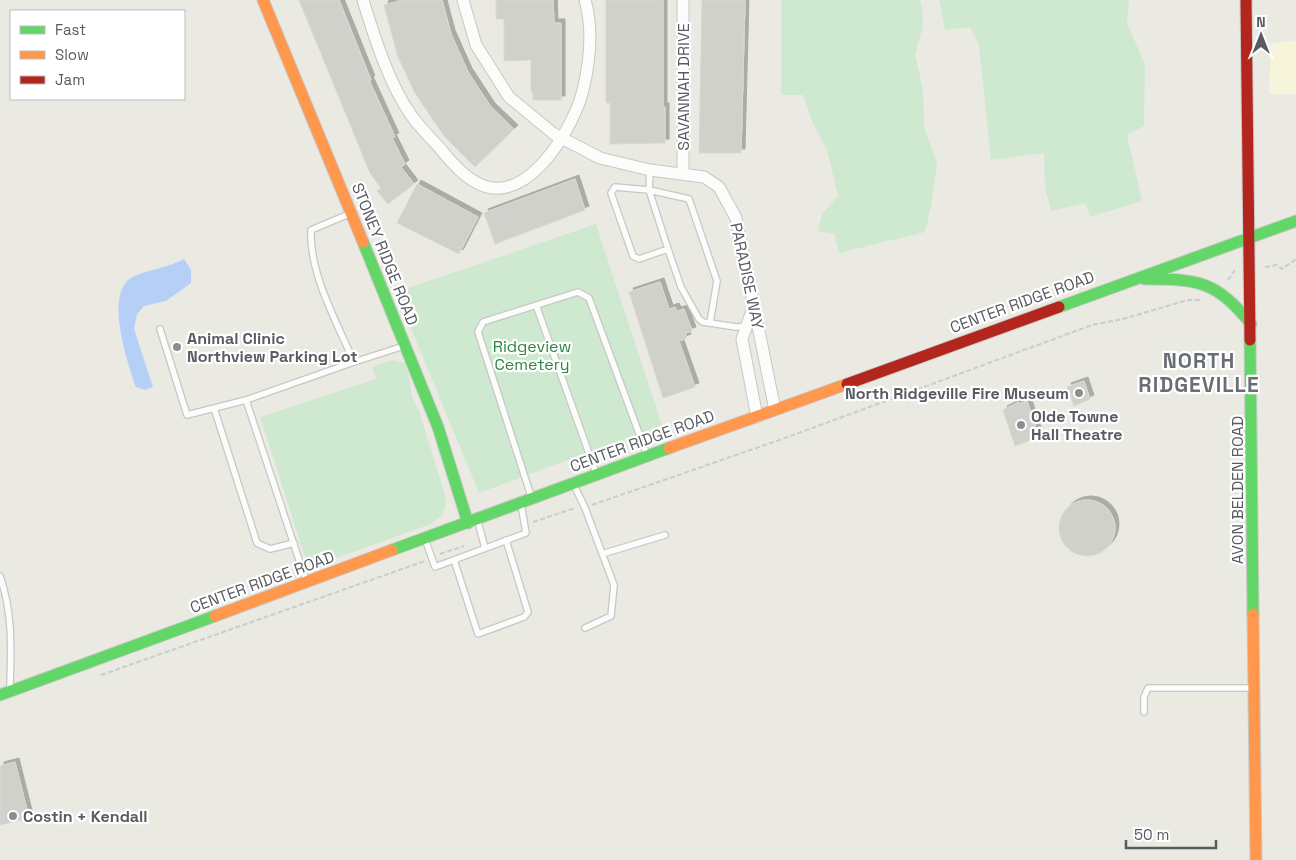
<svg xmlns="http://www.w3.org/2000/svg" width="1296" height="860" font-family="'Space Grotesk',sans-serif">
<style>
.commercial{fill:#f6f4da}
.green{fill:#cfe9d0}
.water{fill:#b5cff6}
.building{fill:#d1d1cc;stroke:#d9d8d2;filter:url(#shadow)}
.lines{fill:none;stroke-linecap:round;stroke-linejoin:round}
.lane-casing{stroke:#c7c7c5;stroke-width:8}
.street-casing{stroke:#c7c7c5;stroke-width:13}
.fast-casing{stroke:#c9c9c8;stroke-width:13}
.slow-casing{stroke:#c9c9c8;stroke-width:13}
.jam-casing{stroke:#c9c9c8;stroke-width:13}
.path{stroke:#c7cecc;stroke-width:2;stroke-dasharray:5 2.5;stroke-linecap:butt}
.lane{stroke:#fcfcfb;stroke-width:5.5}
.street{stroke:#fcfcfb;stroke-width:11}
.fast{stroke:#63d668;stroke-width:11}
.slow{stroke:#ff974d;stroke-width:11}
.jam{stroke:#b3261e;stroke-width:11}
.poi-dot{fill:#8b8d8f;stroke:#fff;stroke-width:2}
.labels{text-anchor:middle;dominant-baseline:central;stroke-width:4.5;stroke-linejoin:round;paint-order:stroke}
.street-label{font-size:16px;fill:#585b62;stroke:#fff}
.poi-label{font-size:16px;font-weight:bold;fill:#585b62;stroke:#fff;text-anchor:start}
.park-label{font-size:16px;fill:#2c8641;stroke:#fff}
.district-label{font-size:21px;font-weight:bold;letter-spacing:1px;fill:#696d74;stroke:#fff}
</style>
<defs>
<filter id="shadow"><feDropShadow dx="4" dy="-4" stdDeviation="0" flood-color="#0004"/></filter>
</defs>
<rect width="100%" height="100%" fill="#eaeae2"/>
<path class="commercial" d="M1296 41V94H1269L1271 43Z"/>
<path class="green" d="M781 0H920L923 13V27L915 54 923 90 924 127 937 163 931 207 925 232 839 253 834 234 818 231 822 214 838 196 827 150 813 123 803 95H781Z
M939 0H1129L1127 23 1145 65 1144 126 1127 135 1142 201 1090 217 1085 203 1051 211 1045 187 1044 153 991 160 979 46 970 27 945 30Z
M596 224 662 425 479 493 396 292Z
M393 360 405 363 408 370 412 397 419 411 445 495 446 503 443 514 431 524 314 566 307 563 260 417 376 379 372 367Z"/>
<path class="water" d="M184 259 191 270V283L166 301 144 306 137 314 134 329 153 387 145 390 136 387C128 364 103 291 133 277 149 269 168 268 184 259Z"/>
<path class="building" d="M299 0H339L371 80H369L395 137 392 138 405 164 401 167 414 184 388 204 377 191 381 188 370 173Z
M403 0H442L451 34 468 72 491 107 514 129 475 167 444 136 415 93 398 57 384 5Z
M496 0H553L554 23H561V100H533V92H531V60L504 61V19H496Z
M606 0H663V107H665V143L610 144V103H606Z
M702 0H745L741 153H699Z
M575 179 585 210 495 244 484 213Z
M417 184 478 217 459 254 397 223Z
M660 282 669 309 675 307 677 311 684 309 692 331 685 333 687 338 679 341 695 387 663 398 629 292Z
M1084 381 1090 399 1074 406 1067 387Z
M1027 401 1039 437 1015 446 1003 410 1019 402 1020 404Z
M1059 528a28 28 0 1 1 56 0a28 28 0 1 1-56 0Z
M15 762 29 818 0 825V766Z"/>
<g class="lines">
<defs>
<path id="lane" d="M650 170 649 190 668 249 681 287 699 319 703 322 736 327 746 326
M349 214 311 230C309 273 337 323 354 362L404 346
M668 249 639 259 633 256 611 193 615 187 649 190 689 199 717 281 710 323
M536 305 596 473
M160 329 187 415 246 400
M214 408 257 543 270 549 294 543
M574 485 585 508 614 585 611 616 585 628
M531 496 478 332 483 322 578 292 589 298 647 455
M478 522 485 548
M425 539 435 567 526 533 521 504
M602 554 665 535
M454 560 478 634 524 617 528 612 506 540
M0 576C13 614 11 648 10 687
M305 578 246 400 354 362
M1144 712V697L1148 688H1253"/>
<path id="street" d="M363 0C374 36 389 84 411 115 420 128 433 140 443 152 454 165 467 180 484 186 530 202 574 127 583 90 590 61 593 28 585 0
M463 0 476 45 509 97 554 134 600 158 650 170 704 177 719 187 736 218 775 410
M683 0V174
M753 308 742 339 757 417"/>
<path id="fast" d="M363 242 438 427 468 523
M1145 279C1199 279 1216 281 1251 324
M1059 307 1296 221
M1250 340 1253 614
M392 550 669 448
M0 695 215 616"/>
<path id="slow" d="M263 0 363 242
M669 448 847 384
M1253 614 1256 860
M215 616 392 550"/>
<path id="jam" d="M1246 0 1250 340
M847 384 1059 307"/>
</defs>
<use href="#lane" class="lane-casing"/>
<use href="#street" class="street-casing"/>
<use href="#fast" class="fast-casing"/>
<use href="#slow" class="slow-casing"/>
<use href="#jam" class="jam-casing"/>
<path class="path" d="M1265 267 1277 265 1282 269 1296 259
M1228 280 1235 270
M592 505 788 437 1092 325 1123 319 1188 300H1202
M533 522 575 508
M440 554 464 546
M101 675 425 561"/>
<use href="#lane" class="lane"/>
<use href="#street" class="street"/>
<use href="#fast" class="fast"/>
<use href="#slow" class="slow"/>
<use href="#jam" class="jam"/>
</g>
<g class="poi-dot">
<circle cx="177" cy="347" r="5"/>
<circle cx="1079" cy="393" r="5"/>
<circle cx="1021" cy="425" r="5"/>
<circle cx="13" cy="816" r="5"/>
</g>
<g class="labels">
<g class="street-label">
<text transform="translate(683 87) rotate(-90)">SAVANNAH DRIVE</text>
<text transform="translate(385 254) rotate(68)">STONEY RIDGE ROAD</text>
<text transform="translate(747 276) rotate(78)">PARADISE WAY</text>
<text transform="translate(1022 302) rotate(-20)">CENTER RIDGE ROAD</text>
<text transform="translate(642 441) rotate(-20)">CENTER RIDGE ROAD</text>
<text transform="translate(1237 490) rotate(-90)">AVON BELDEN ROAD</text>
<text transform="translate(262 582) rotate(-20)">CENTER RIDGE ROAD</text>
</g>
<g class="poi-label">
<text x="187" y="338">Animal Clinic<tspan x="187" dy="18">Northview Parking Lot</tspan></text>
<text x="1069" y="393" text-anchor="end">North Ridgeville Fire Museum</text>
<text x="1031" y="416">Olde Towne<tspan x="1031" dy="18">Hall Theatre</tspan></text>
<text x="23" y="816">Costin + Kendall</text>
</g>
<g class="park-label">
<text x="532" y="346">Ridgeview<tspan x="532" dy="18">Cemetery</tspan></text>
</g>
<g class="district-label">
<text x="1199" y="360">NORTH<tspan x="1199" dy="24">RIDGEVILLE</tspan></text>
</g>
</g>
<rect x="10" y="10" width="175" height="90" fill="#ffffff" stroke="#bcbdc0"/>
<rect x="20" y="26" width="25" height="8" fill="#63d668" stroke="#bcbdc0"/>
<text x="55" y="35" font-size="15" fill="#585b62">Fast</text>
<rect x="20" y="51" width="25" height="8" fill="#ff974d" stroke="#bcbdc0"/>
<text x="55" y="60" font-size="15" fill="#585b62">Slow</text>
<rect x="20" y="76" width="25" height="8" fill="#b3261e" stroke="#bcbdc0"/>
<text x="55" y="85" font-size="15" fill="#585b62">Jam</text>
<g transform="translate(1261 35)" stroke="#ffffff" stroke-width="4" paint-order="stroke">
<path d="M0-4L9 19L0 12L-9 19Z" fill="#585b62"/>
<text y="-8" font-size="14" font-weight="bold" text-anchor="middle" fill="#585b62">N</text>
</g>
<path d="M1126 840v8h90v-8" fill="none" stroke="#585b62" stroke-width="2.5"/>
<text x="1134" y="840" font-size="15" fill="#585b62" stroke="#ffffff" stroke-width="4" paint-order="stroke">50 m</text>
</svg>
